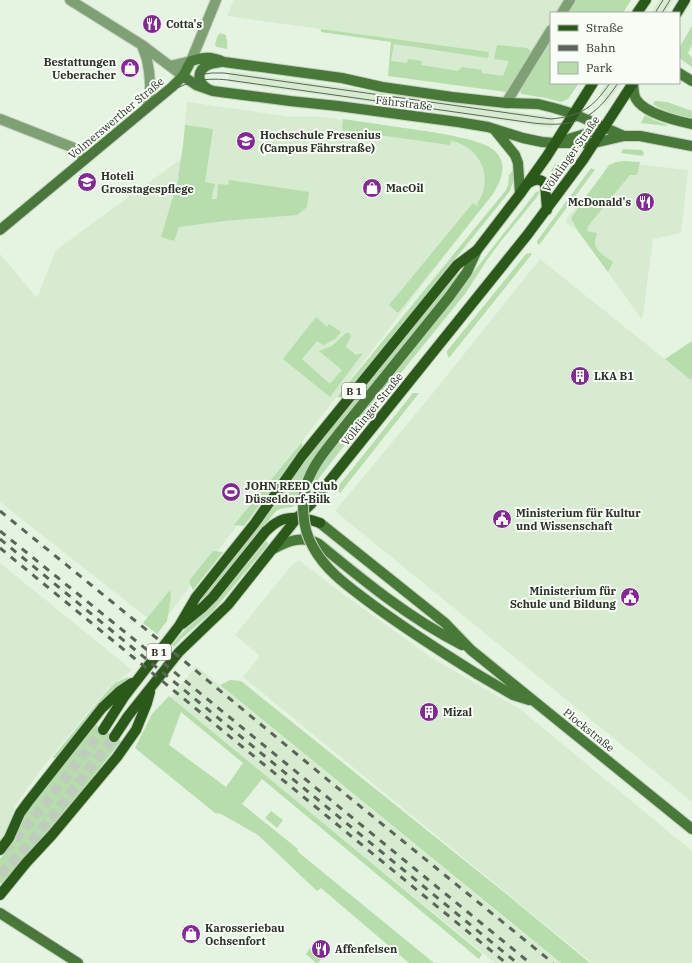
<svg xmlns="http://www.w3.org/2000/svg" width="692" height="963" font-family="'IBM Plex Serif',serif">
<style>
.built{fill:#d6ebd0}
.green{fill:#b6ddab;fill-rule:evenodd}
.lines{fill:none;stroke-linecap:round;stroke-linejoin:round}
.primary-tunnel{stroke:#bfcdbc;stroke-width:10;stroke-dasharray:10 5;stroke-linecap:butt}
.street-casing{stroke:#c3d1bf;stroke-width:12}
.secondary-casing{stroke:#c3d1bf;stroke-width:12}
.primary-casing{stroke:#c3d1bf;stroke-width:12}
.street{stroke:#7fa075;stroke-width:10}
.secondary{stroke:#487938;stroke-width:10}
.primary{stroke:#2a5919;stroke-width:10}
.tram{stroke:#5b6458;stroke-width:1}
.rail{stroke:#5b6458;stroke-width:3;stroke-dasharray:7 7;stroke-linecap:butt}
.secondary-bridge-casing{stroke:#c3d1bf;stroke-width:12;stroke-linecap:butt}
.secondary-bridge{stroke:#487938;stroke-width:10}
.labels{text-anchor:middle;dominant-baseline:central;stroke-width:4;stroke-linejoin:round;paint-order:stroke}
.shield{fill:#f8fef6;stroke:#696f67;stroke-width:1}
.shield-label{font-size:10px;font-weight:bold;fill:#2c322a}
.poi-label{font-size:11px;font-weight:bold;fill:#2c322a;stroke:#f8fef6;text-anchor:start}
.street-label{font-size:11px;fill:#2c322a;stroke:#f8fef6}
</style>
<rect width="100%" height="100%" fill="#e4f4e0"/>
<path class="built" d="M234 0H566L558 13H551V24L514 83 389 64 392 39 227 16Z
M659 0H673L666 13H651Z
M230 71 532 114 552 116 554 122 552 128 228 82Z
M606 83H622L605 106 602 103 605 99 599 94Z
M187 102 292 117H323L450 135 482 145 494 192 159 627 0 502V254L37 298 56 250 181 159 183 146Z
M617 162 688 170 681 233 653 239 643 315 641 319 608 272 578 231 566 222 567 218 610 166Z
M540 259 692 381V802L335 511 433 393Z
M299 560 339 591 432 658 520 709 692 851V963H592L243 677 260 656 235 635 291 566Z
M0 563 132 670 107 689 43 767 16 804 4 836 0 843Z
M196 666 507 920 561 963H495L170 698Z"/>
<path class="green" d="M574 0H631L623 13H565Z
M692 26V45L688 53 692 58V67L679 58V48Z
M321 29 489 52 488 58 394 44 391 61 407 63 408 59 422 61 421 65 458 71 462 67 482 70V73L503 76 509 61 494 59 497 45 527 48 531 51 506 92 388 76 391 42 321 32Z
M220 33 226 35V38C228 41 227 45 227 49L217 47 215 45 217 37Z
M551 35V83H579L568 99 561 102 546 98 521 94 520 88Z
M655 101 667 102 692 111V118C678 115 665 112 653 104Z
M645 115 654 120 667 125V126L641 123Z
M343 119C364 122 384 125 404 128 424 131 484 138 496 152 508 165 501 181 493 194L398 313 389 305 473 203 477 206 478 205 477 204C494 179 482 148 452 141V140H451L450 145 343 130H342Z
M185 125 213 129 205 182 215 184 214 189H213L212 199H217L218 184 228 185 229 180 309 192 307 207 297 215 224 221 179 227 174 241 171 240 161 237 179 177H178L183 146Z
M623 149 642 150 644 153 643 156 621 153Z
M624 161 640 162 637 175H630L588 226 587 231 597 233C596 236 595 240 595 243 595 251 607 258 613 262L608 272 578 231 571 218 609 165 616 162Z
M555 164 566 165 551 185 548 176Z
M515 168 514 179 510 191 343 398 337 397 506 190 508 185 509 175Z
M591 168 595 170 594 171 539 245 537 243V241Z
M538 191 539 193 537 197 501 241 487 260 465 294 400 374 312 487C307 493 300 504 292 507 286 508 281 508 276 511L207 597 201 601 200 600 254 532 298 468 455 276 458 274H459V277L336 433 343 437 454 299 472 274 536 192Z
M530 253 532 254 449 358 447 354V351L526 254Z
M316 317 327 327 329 324 341 332 335 339 324 345 321 344 317 341 302 359 330 384 342 370 319 351 332 346 346 333H349L351 336 347 344 346 347 356 355 363 353 330 397 283 359Z
M692 341V381L665 359Z
M413 393H419L340 493 336 489Z
M302 442V447L244 526 235 525H234Z
M266 541 268 543 267 546 213 611 181 639 174 647 172 645 184 631 216 602Z
M213 551 223 552 193 590 192 588 189 581Z
M170 590 171 596 167 621 157 634 143 623Z
M128 677 129 680 56 759 53 757 107 691 115 683Z
M230 680 241 681 510 897 590 963H561L220 685Z
M169 696 482 954 479 959 262 779 242 804 298 849 297 851 434 963H409L321 888 317 891 258 835 221 814 215 813 135 748 152 714ZM181 712 243 763 226 787 169 745Z
M96 725 121 741 49 833 21 861 2 884 0 883V859L15 840 25 812Z
M271 811 283 820 277 828 265 818Z
M310 948 322 959 318 963H316L306 954Z"/>
<g class="lines">
<path class="primary-tunnel" d="M4 850 19 835 45 804 103 730
M0 874 23 851 51 818 114 737"/>
<defs>
<path id="street" d="M70 0 142 45 183 76
M562 13 570 0
M142 45C143 50 146 55 147 60 150 73 152 94 147 106
M170 66 191 61 216 0
M506 103 551 30
M0 119 74 148 84 160"/>
<path id="secondary" d="M679 73 692 81
M183 76 196 85 213 91 290 101 338 106 458 122 488 127 523 138 542 142 555 143H594L624 136H640L692 146
M633 83C634 89 633 94 636 99 644 113 677 121 692 124
M208 89C197 82 196 71 208 65 212 63 217 63 221 62
M494 129 515 155 518 163 520 194
M565 140 605 128
M0 230 172 87 183 76 191 61C205 57 210 56 224 62L342 78 382 87 452 97 506 103 538 104 554 108 574 114 624 136
M378 385 449 297 467 272 477 250
M320 523 445 623 471 650 692 829
M273 549C288 541 302 535 319 544 364 581 409 618 462 645
M477 674 513 695 529 700
M0 913 78 963"/>
<path id="primary" d="M637 13 646 0
M677 13 685 0
M527 184C533 180 540 177 545 184L547 210
M182 624 203 607 213 597 266 531C269 529 272 525 276 523 289 514 306 518 320 523
M103 730 124 697 179 626 196 597 255 523 302 456 457 265 477 250 520 194 547 156 593 83
M114 737 128 716 179 652 228 605 297 518 311 504 528 234 583 160 633 83
M0 850 9 838 20 813 28 802 102 708 120 691 132 683
M0 895 26 863 52 835 117 757 136 730 147 703 150 692"/>
</defs>
<use href="#street" class="street-casing"/>
<use href="#secondary" class="secondary-casing"/>
<use href="#primary" class="primary-casing"/>
<use href="#street" class="street"/>
<use href="#secondary" class="secondary"/>
<use href="#primary" class="primary"/>
<path class="tram" d="M655 13 663 0
M662 13 670 0
M197 75 212 73H224L551 119C581 116 593 108 610 83
M0 233 162 98C183 82 202 77 228 80L533 123C577 128 594 119 618 83
M0 910 83 963"/>
<path class="rail" d="M0 511 154 636 334 785 553 963
M0 531 162 662 530 963
M0 539 517 963
M0 548 506 963"/>
<defs>
<path id="secondary-bridge" d="M378 385C365 401 352 417 340 432 328 447 315 462 308 480 300 501 302 528 313 547 326 571 348 586 369 602 404 628 440 651 477 674"/>
</defs>
<use href="#secondary-bridge" class="secondary-bridge-casing"/>
<use href="#secondary-bridge" class="secondary-bridge"/>
</g>
<defs>
<symbol id="restaurant-disc" viewBox="-11 -11 22 22"><circle r="9.5" fill="#832895" stroke="#f8fef6"/><path d="M-5-6h1v4h1v-4h1v4h1v-4h1v5L-1.5 .5V6h-2V.5L-5-1ZM5-6V6H3V1.5H1.5Q1.5-4 5-6Z" fill="#fff"/></symbol>
<symbol id="shop-disc" viewBox="-11 -11 22 22"><circle r="9.5" fill="#832895" stroke="#f8fef6"/><path d="M-5-2.5h2.3a2.7 3.5 0 0 1 5.4 0H5L5.5 6h-11ZM-1.5-2.5h3a1.5 2.3 0 0 0-3 0Z" fill="#fff"/></symbol>
<symbol id="university-disc" viewBox="-11 -11 22 22"><circle r="9.5" fill="#832895" stroke="#f8fef6"/><path d="M0-5L7-2L0 1L-7-2ZM-4 1L0 2.5L4 1V4Q0 6-4 4Z" fill="#fff"/></symbol>
<symbol id="school-disc" viewBox="-11 -11 22 22"><circle r="9.5" fill="#832895" stroke="#f8fef6"/><path d="M0-5L7-2L0 1L-7-2ZM-4 1L0 2.5L4 1V4Q0 6-4 4Z" fill="#fff"/></symbol>
<symbol id="building-disc" viewBox="-11 -11 22 22"><circle r="9.5" fill="#832895" stroke="#f8fef6"/><path d="M-4-6H4V6H1V3H-1V6H-4ZM-2.5-4.3h1.7v1.8h-1.7ZM.8-4.3h1.7v1.8H.8ZM-2.5-1h1.7V.8h-1.7ZM.8-1h1.7V.8H.8Z" fill="#fff"/></symbol>
<symbol id="stadium-disc" viewBox="-11 -11 22 22"><circle r="9.5" fill="#832895" stroke="#f8fef6"/><path d="M0-5a6.5 5 0 1 0 0 10a6.5 5 0 1 0 0-10ZM-3.5-1.8h7v3.6h-7Z" fill="#fff"/></symbol>
<symbol id="civic-disc" viewBox="-11 -11 22 22"><circle r="9.5" fill="#832895" stroke="#f8fef6"/><path d="M-.6-6.5H3V-4.5H.6V-3L4-1V1h2V6H-6V1h2V-1L-.6-3ZM-1.2 2.5V6h2.4V2.5Z" fill="#fff"/></symbol>
</defs>
<g fill-rule="evenodd">
<use href="#restaurant-disc" x="141" y="13" width="22" height="22"/>
<use href="#shop-disc" x="119" y="57" width="22" height="22"/>
<use href="#university-disc" x="235" y="130" width="22" height="22"/>
<use href="#school-disc" x="76" y="171" width="22" height="22"/>
<use href="#shop-disc" x="361" y="177" width="22" height="22"/>
<use href="#restaurant-disc" x="634" y="191" width="22" height="22"/>
<use href="#building-disc" x="569" y="365" width="22" height="22"/>
<use href="#stadium-disc" x="220" y="481" width="22" height="22"/>
<use href="#civic-disc" x="491" y="508" width="22" height="22"/>
<use href="#civic-disc" x="619" y="586" width="22" height="22"/>
<use href="#building-disc" x="418" y="701" width="22" height="22"/>
<use href="#shop-disc" x="180" y="923" width="22" height="22"/>
<use href="#restaurant-disc" x="310" y="938" width="22" height="22"/>
</g>
<g class="labels">
<g class="shield">
<rect x="342" y="383" width="24" height="16" rx="3"/>
<rect x="147" y="644" width="24" height="16" rx="3"/>
</g>
<g class="shield-label">
<text x="354" y="391">B 1</text>
<text x="159" y="652">B 1</text>
</g>
<g class="poi-label">
<text x="166" y="24">Cotta's</text>
<text x="116" y="62" text-anchor="end">Bestattungen<tspan x="116" dy="13">Ueberacher</tspan></text>
<text x="260" y="135">Hochschule Fresenius<tspan x="260" dy="13">(Campus Fährstraße)</tspan></text>
<text x="101" y="176">Hoteli<tspan x="101" dy="13">Grosstagespflege</tspan></text>
<text x="386" y="188">MacOil</text>
<text x="631" y="202" text-anchor="end">McDonald's</text>
<text x="594" y="376">LKA B1</text>
<text x="245" y="486">JOHN REED Club<tspan x="245" dy="13">Düsseldorf-Bilk</tspan></text>
<text x="516" y="513">Ministerium für Kultur<tspan x="516" dy="13">und Wissenschaft</tspan></text>
<text x="616" y="591" text-anchor="end">Ministerium für<tspan x="616" dy="13">Schule und Bildung</tspan></text>
<text x="443" y="712">Mizal</text>
<text x="205" y="928">Karosseriebau<tspan x="205" dy="13">Ochsenfort</tspan></text>
<text x="335" y="949">Affenfelsen</text>
</g>
<g class="street-label">
<text transform="translate(404 103) rotate(7)">Fährstraße</text>
<text transform="translate(116 118) rotate(-40)">Volmerswerther Straße</text>
<text transform="translate(571 154) rotate(-55)">Völklinger Straße</text>
<text transform="translate(372 409) rotate(-51)">Völklinger Straße</text>
<text transform="translate(589 730) rotate(39)">Plockstraße</text>
</g>
</g>
<rect x="550" y="12" width="130" height="72" fill="#f8fef6" stroke="#a6aca4"/>
<rect x="558" y="25" width="20" height="6" fill="#2a5919" stroke="#a6aca4"/>
<text x="586" y="32" font-size="12" fill="#2c322a">Straße</text>
<rect x="558" y="45" width="20" height="6" fill="#5b6458" stroke="#a6aca4"/>
<text x="586" y="52" font-size="12" fill="#2c322a">Bahn</text>
<rect x="558" y="62" width="20" height="12" fill="#b6ddab" stroke="#a6aca4"/>
<text x="586" y="72" font-size="12" fill="#2c322a">Park</text>
</svg>
